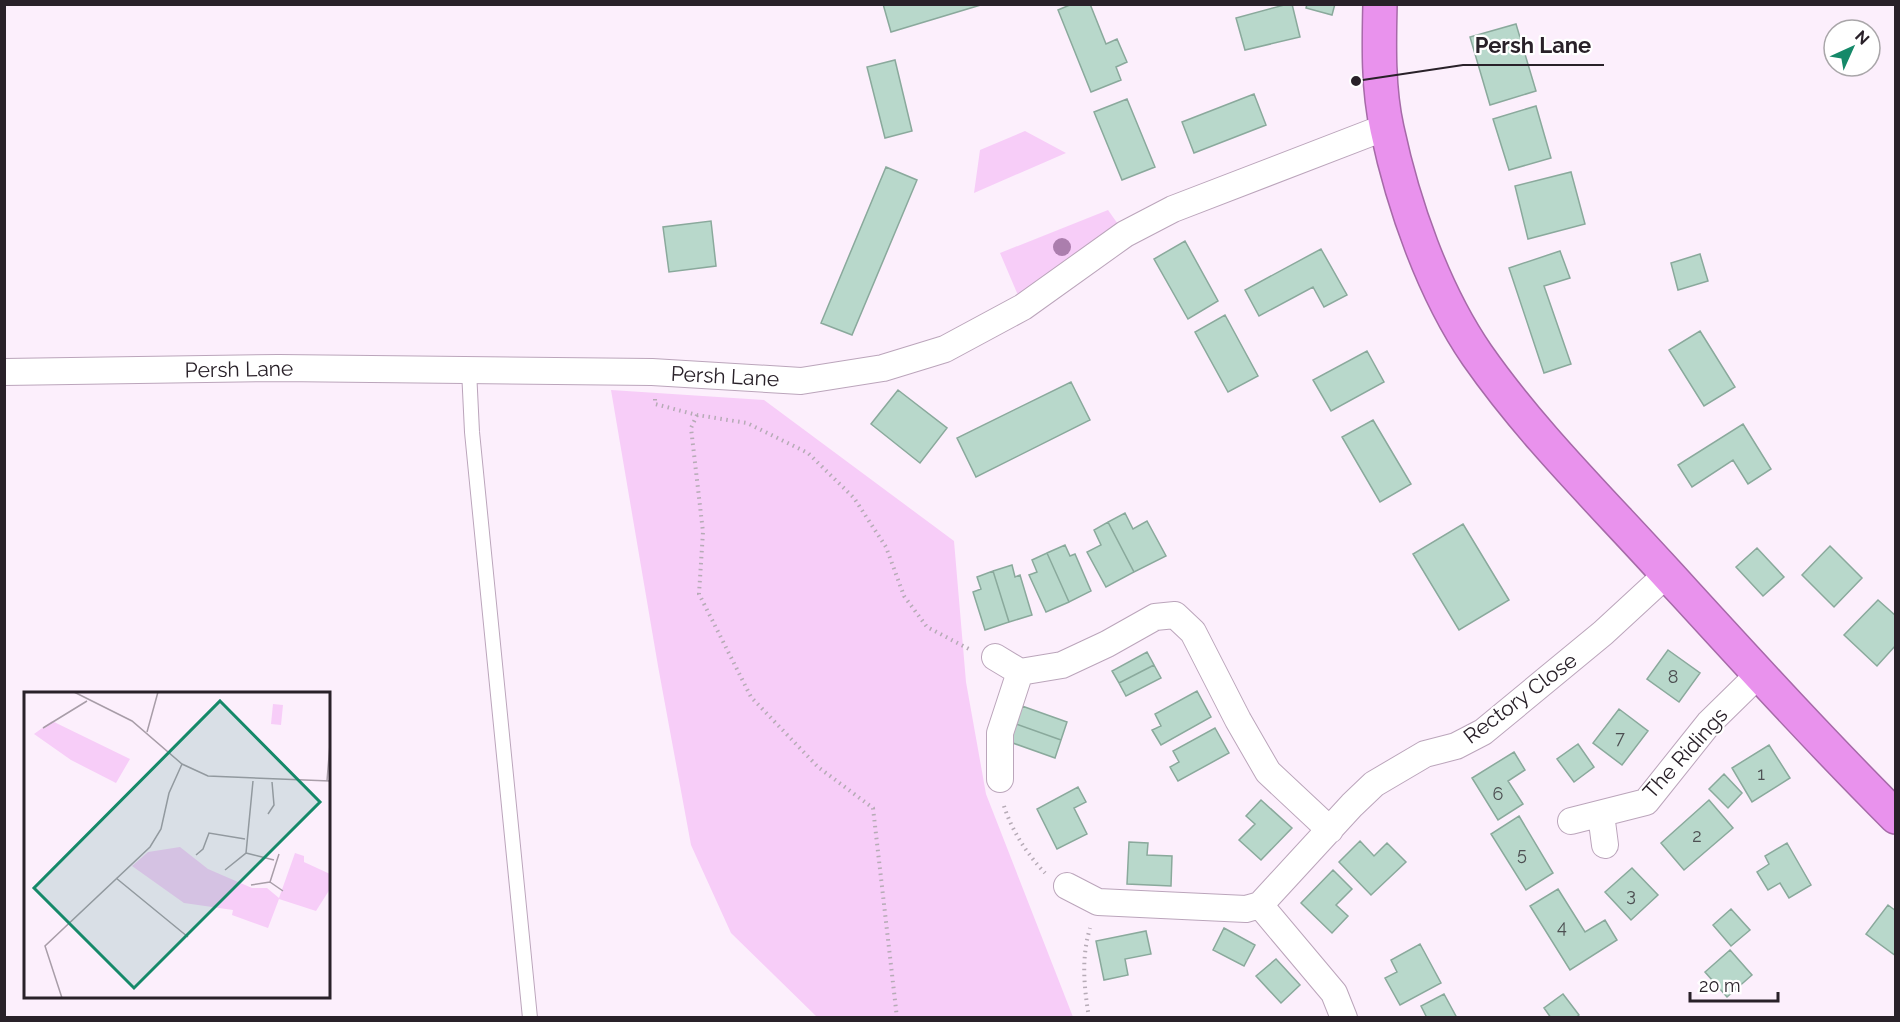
<svg xmlns="http://www.w3.org/2000/svg" width="1900" height="1022" font-family="Raleway,sans-serif">
<style>
.green{fill:#f7cdf8}
.building{fill:#b8d8cb;stroke:#8aa99c;stroke-width:1.5}
.lines{fill:none;stroke-linecap:round;stroke-linejoin:round}
.lane-casing{stroke:#bba5bb;stroke-width:16}
.street-casing{stroke:#bba5bb;stroke-width:28}
.highway-casing{stroke:#a66aa8;stroke-width:36}
.path{stroke:#b6abb6;stroke-width:4;stroke-dasharray:1.5 4.5;stroke-linecap:butt}
.lane{stroke:#fff;stroke-width:14}
.street{stroke:#fff;stroke-width:26}
.highway{stroke:#e992ed;stroke-width:33}
.tree{fill:#ab7ead}
.labels{text-anchor:middle;dominant-baseline:central;stroke-width:4.5;stroke-linejoin:round;paint-order:stroke}
.number-label{font-size:18px;fill:#4d4f52}
.street-label{font-size:21px;fill:#292129;stroke:#fff}
.inset-road{fill:none;stroke:#a89da8;stroke-width:1.5}
.view{fill:#158969;fill-opacity:0.15;stroke:#158969;stroke-width:3}
.inset-edge{fill:none;stroke:#292129;stroke-width:3}
.leader{fill:none;stroke:#292129;stroke-width:2}
.callout-dot{fill:#292129;stroke:#fff;stroke-width:2}
.callout-label{font-size:22px;text-anchor:middle;font-weight:bold;fill:#292129;stroke:#fff;stroke-width:4.5;stroke-linejoin:round;paint-order:stroke}
</style>
<rect width="100%" height="100%" fill="#fceffc"/>
<path class="green" d="M1025 131 1066 153 974 193 980 150Z
M1108 210 1125 234 1023 307 1000 253Z
M611 390 764 400 954 541 966 682 986 794 1073 1017H817L731 933 691 845 658 666Z"/>
<path class="building" d="M883 4H984L891 32Z
M1072 4H1090L1106 44 1117 39 1127 62 1116 67 1121 80 1091 92 1058 10Z
M1288 4H1292L1300 37 1245 50 1236 18Z
M1307 4H1335L1332 15 1306 8Z
M1516 24 1536 91 1490 105 1470 37Z
M895 60 912 131 885 138 867 67Z
M1254 94 1266 125 1194 153 1182 122Z
M1127 99 1155 167 1122 180 1094 112Z
M1536 106 1551 158 1509 170 1493 119Z
M886 167 917 180 852 335 821 323Z
M1571 172 1585 224 1528 239 1515 186Z
M711 221 716 266 669 272 663 227Z
M1185 241 1218 301 1188 319 1154 259Z
M1321 249 1347 295 1324 307 1313 287 1259 316 1245 290Z
M1560 251 1570 278 1544 286 1571 364 1544 373 1509 268Z
M1700 254 1708 281 1678 290 1671 263Z
M1225 315 1258 376 1228 392 1195 332Z
M1700 331 1735 387 1704 406 1669 350Z
M1367 351 1384 382 1331 411 1313 380Z
M1071 382 1090 420 976 477 957 438Z
M898 390 947 428 920 463 871 424Z
M1373 420 1411 484 1380 502 1342 437Z
M1743 424 1771 469 1748 484 1733 460 1692 487 1678 465Z
M1125 513 1133 529 1147 521 1166 556 1134 572 1108 522Z
M1108 522 1134 572 1106 587 1087 552 1101 545 1094 530Z
M1463 524 1509 600 1459 630 1413 554Z
M1065 545 1070 556 1075 554 1091 591 1069 602 1047 553Z
M1830 546 1862 578 1834 607 1802 575Z
M1757 548 1784 577 1763 596 1736 567Z
M1047 553 1069 602 1046 612 1029 575 1037 572 1032 560Z
M1012 565 1015 577 1020 575 1032 615 1009 622 993 571Z
M993 571 1009 622 985 630 973 592 981 589 977 577Z
M1878 600 1896 616V645L1877 666 1844 635Z
M1668 650 1700 673 1679 702 1647 679Z
M1147 652 1154 665 1119 683 1112 671Z
M1154 665 1161 678 1126 696 1119 683Z
M1197 691 1211 717 1161 745 1152 730 1161 726 1155 714Z
M1022 706 1067 722 1061 740 1016 724Z
M1619 709 1648 731 1622 765 1593 743Z
M1016 724 1061 740 1055 758 1010 742Z
M1215 728 1229 753 1178 781 1170 767 1179 762 1173 751Z
M1578 744 1594 767 1574 782 1557 759Z
M1769 745 1790 778 1752 802 1732 768Z
M1514 752 1525 770 1508 781 1523 804 1498 820 1472 778Z
M1724 774 1742 793 1728 808 1709 789Z
M1078 787 1086 802 1074 808 1087 834 1057 849 1037 809Z
M1261 800 1292 828 1261 860 1239 840 1255 824 1246 816Z
M1709 800 1733 828 1684 870 1661 843Z
M1519 816 1553 873 1526 890 1491 834Z
M1360 841 1374 856 1387 843 1406 862 1371 895 1339 862Z
M1129 842 1148 843 1147 855 1172 856 1171 886 1127 884Z
M1787 843 1811 885 1789 898 1780 883 1768 890 1757 872 1769 864 1765 856Z
M1632 868 1658 895 1631 920 1605 892Z
M1333 870 1352 889 1336 905 1348 916 1332 933 1301 903Z
M1558 889 1585 932 1605 920 1617 940 1570 970 1530 906Z
M1888 905 1896 911V956L1866 934Z
M1731 909 1750 930 1731 946 1713 925Z
M1224 928 1255 945 1244 966 1213 950Z
M1146 931 1151 954 1125 959 1128 975 1104 980 1096 941Z
M1420 944 1441 983 1400 1005 1385 978 1397 972 1391 960Z
M1730 950 1752 975 1727 997 1705 972Z
M1276 959 1300 985 1281 1003 1256 976Z
M1444 994 1457 1018H1427L1421 1006Z
M1563 994 1579 1015 1576 1018H1551L1544 1008Z"/>
<g class="lines">
<defs>
<path id="lane" d="M469 370 472 432 530 1018"/>
<path id="street" d="M4 372 279 368 652 372 801 381 883 368 945 349 1023 307 1125 234 1173 209 1386 127
M995 657 1020 672 1062 665 1107 644 1155 617 1175 615 1193 632 1238 720 1268 772 1330 830
M1000 779V733L1020 672
M1601 814 1605 845
M1571 821 1646 802 1709 723 1758 675
M1067 886 1098 902 1246 909 1260 905 1352 805 1374 784 1425 754 1456 746 1483 732 1603 633 1667 574
M1260 905 1334 993 1344 1018"/>
<path id="highway" d="M1380 4C1379 45 1378 89 1387 129 1403 204 1433 291 1477 355 1530 431 1597 497 1660 566 1737 650 1814 735 1896 817"/>
</defs>
<use href="#lane" class="lane-casing"/>
<use href="#street" class="street-casing"/>
<use href="#highway" class="highway-casing"/>
<path class="path" d="M655 399V404L697 415 747 423 808 453 854 498 886 547 904 596 927 627 969 649
M697 415 691 428 703 532 699 594 751 697 818 767 873 808 897 1018
M1004 806C1012 831 1027 854 1045 873
M1089 1018C1084 986 1081 959 1090 928"/>
<use href="#lane" class="lane"/>
<use href="#street" class="street"/>
<use href="#highway" class="highway"/>
</g>
<circle class="tree" cx="1062" cy="247" r="9"/>
<g class="labels">
<g class="number-label">
<text x="1673" y="676">8</text>
<text x="1620" y="737">7</text>
<text x="1761" y="773">1</text>
<text x="1498" y="793">6</text>
<text x="1697" y="835">2</text>
<text x="1522" y="853">5</text>
<text x="1631" y="894">3</text>
<text x="1562" y="926">4</text>
</g>
<g class="street-label">
<text transform="translate(239 369) rotate(-1)">Persh Lane</text>
<text transform="translate(725 376) rotate(3)">Persh Lane</text>
<text transform="translate(1520 698) rotate(-37)">Rectory Close</text>
<text transform="translate(1685 753) rotate(-48)">The Ridings</text>
</g>
</g>
<g transform="translate(24 692)">
<rect width="306" height="306" fill="#fceffc"/>
<path d="M249 12 259 13 257 33 247 32ZM28 29 106 67 92 91 47 68 10 42ZM156 155 184 177 228 196H243L255 206 271 161 280 164V170L306 182V197L292 219 255 207 244 236 208 223 209 218 160 211 108 174 124 160Z" fill="#f7cdf8"/>
<path class="inset-road" d="M50 0 108 29 158 72 184 84 306 89M19 36 63 9M123 40 134 0M303 89 306 52M244 122 250 113 248 90M222 161 250 168M255 162 246 190 259 199M172 163 179 157 185 141 221 147M201 178 222 161 229 89M92 186 164 245M227 193 246 190M38 306 21 254 126 155 137 137 145 101 158 72"/>
<path class="view" d="M196 9 296 110 110 296 10 196Z"/>
<rect width="306" height="306" class="inset-edge"/>
</g>
<path class="leader" d="M1356 81L1463 65H1604"/>
<circle class="callout-dot" cx="1356" cy="81" r="6"/>
<g class="callout-label">
<text x="1533" y="53">Persh Lane</text>
</g>
<rect width="1900" height="1022" fill="none" stroke="#292129" stroke-width="12"/>
<g transform="translate(1852 48) rotate(45)"><circle r="28" fill="#ffffff" stroke="#a9a6a9" stroke-width="1.5"/>
<path d="M0-4.5L10 22L0 15L-10 22Z" fill="#158969"/>
<text y="-9" font-size="16" font-weight="bold" text-anchor="middle" fill="#292129">N</text>
</g>
<path d="M1690 992v9h88v-9" fill="none" stroke="#292129" stroke-width="3"/>
<text x="1699" y="992" font-size="18" fill="#292129" stroke="#ffffff" stroke-width="4.5" paint-order="stroke">20 m</text>
</svg>
